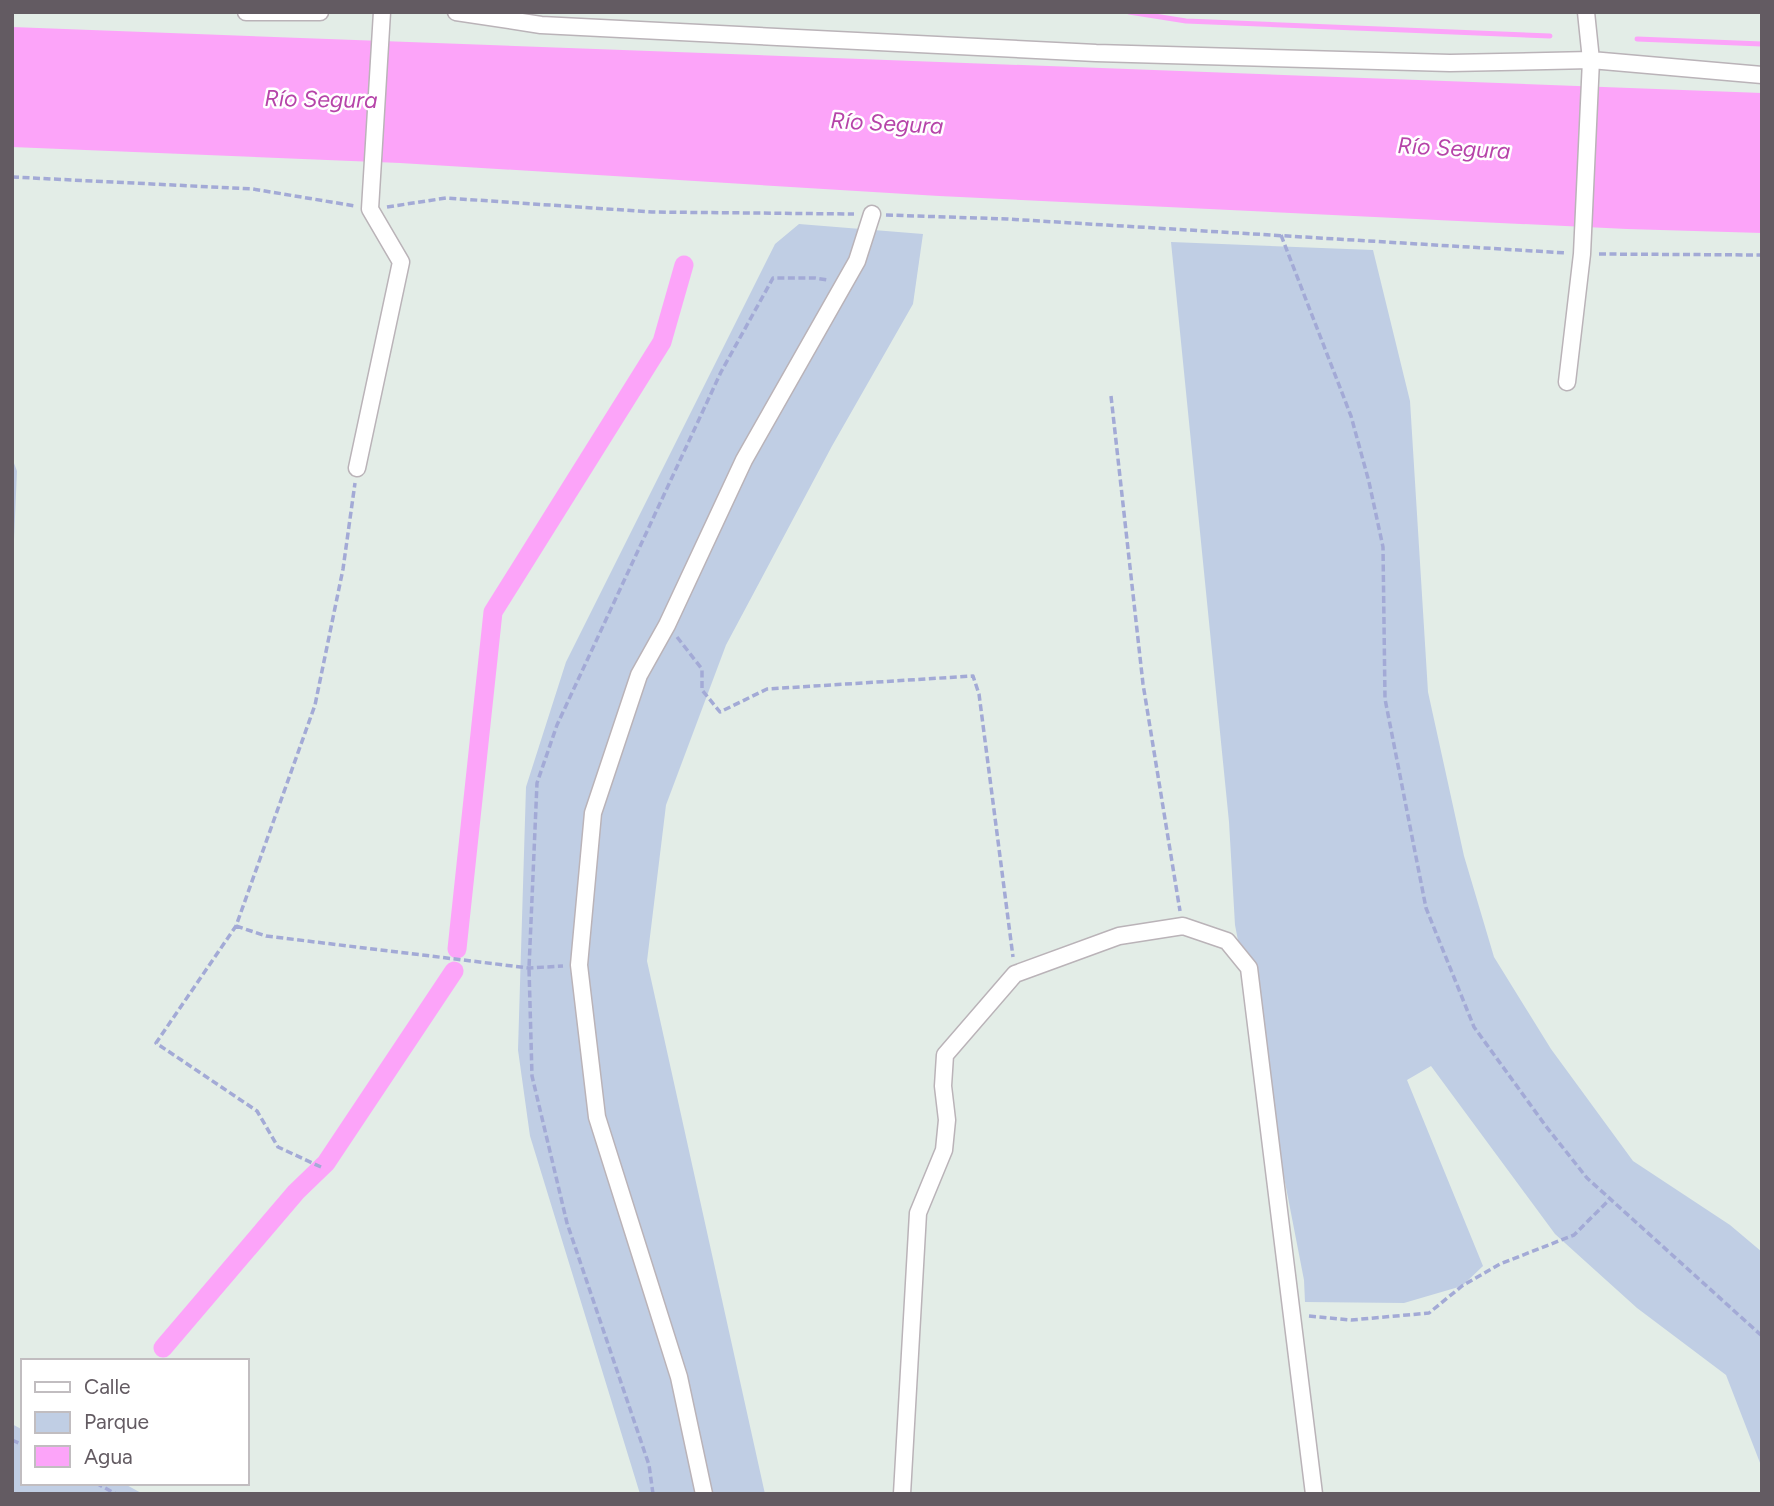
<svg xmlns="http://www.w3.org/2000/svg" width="1774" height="1506" font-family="Figtree,sans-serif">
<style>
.green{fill:#c0cee4}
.water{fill:#fca4f9}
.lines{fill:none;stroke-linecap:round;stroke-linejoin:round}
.stream{stroke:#fca4f9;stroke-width:5}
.canal{stroke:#fca4f9;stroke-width:19}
.street-casing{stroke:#bab3b8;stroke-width:19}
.path{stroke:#a3aad6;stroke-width:3.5;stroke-dasharray:7 3.5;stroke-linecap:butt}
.street{stroke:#fff;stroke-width:16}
.labels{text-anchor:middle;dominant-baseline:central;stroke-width:5;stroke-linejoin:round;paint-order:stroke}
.water-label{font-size:23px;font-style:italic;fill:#b644a9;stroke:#fff}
</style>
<rect width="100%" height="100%" fill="#e3ede7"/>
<path class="green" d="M799 224 923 234 913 304 832 446 726 645 666 805 647 961 765 1494H640L530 1136 518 1050 526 787 566 662 775 244Z
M1171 242 1373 250 1410 401 1428 692 1464 856 1494 957 1551 1049 1633 1161 1730 1225 1762 1252V1468L1726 1375 1637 1308 1555 1234 1431 1066 1407 1080 1483 1266 1462 1286 1404 1303 1305 1302 1304 1280 1235 925 1229 822Z
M12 458 17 471 12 585Z
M12 1424 23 1430V1483H123L143 1494H12Z"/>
<path class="water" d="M12 27 1762 93V233L1627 229 939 196 400 163 12 147Z"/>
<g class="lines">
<path class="stream" d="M1129 12 1186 21 1550 36
M1637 39 1762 44"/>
<path class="canal" d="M457 949 493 612 662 342 684 265
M163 1348 296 1192 326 1163 454 971"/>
<defs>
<path id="street" d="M246 12H320
M456 12 541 25 1096 53 1450 63 1591 60 1762 75
M1567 382 1582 254 1591 60 1586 12
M357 468 401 262 370 209 382 12
M704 1494 679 1377 597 1117 579 965 593 813 639 675 667 625 744 460 857 261 872 214
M902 1494 918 1213 944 1150 947 1120 943 1086 945 1055 1015 974 1119 936 1183 926 1227 941 1249 968 1314 1494"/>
</defs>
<use href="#street" class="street-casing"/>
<path class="path" d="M12 177 253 189 355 206
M387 207 446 198 652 212 854 214
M886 215 1007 219 1567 253
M1281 235 1351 416 1369 482 1383 547 1385 699 1426 908 1474 1027 1545 1125 1587 1178 1762 1336
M1599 254 1762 255
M1111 396 1143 684 1180 911
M677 637 702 669V690L720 712 767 689 973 676 979 694 1013 957
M236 926 266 936 529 968 563 966
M321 1167 278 1147 257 1111 156 1043 236 926 315 705 343 569 355 483
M1309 1316 1351 1320 1429 1313 1462 1286 1500 1264 1574 1235 1610 1199
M12 1440 23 1445
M96 1483 116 1494
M653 1494 649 1465 567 1223 532 1076 529 968 537 783 557 725 721 372 773 278H815L828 280"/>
<use href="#street" class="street"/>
</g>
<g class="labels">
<g class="water-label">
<text transform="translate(321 99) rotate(1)">Río Segura</text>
<text transform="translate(887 123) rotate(3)">Río Segura</text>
<text transform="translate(1454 148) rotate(3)">Río Segura</text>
</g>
</g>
<rect width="1774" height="1506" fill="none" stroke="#635b62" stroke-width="28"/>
<rect x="21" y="1359" width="228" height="126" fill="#ffffff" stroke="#c1bdc0" stroke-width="2"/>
<rect x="35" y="1382" width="35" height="10" fill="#ffffff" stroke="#c1bdc0" stroke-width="2"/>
<text x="84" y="1394" font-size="21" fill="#635b62">Calle</text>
<rect x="35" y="1412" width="35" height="21" fill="#c0cee4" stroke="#c1bdc0" stroke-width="2"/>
<text x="84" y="1429" font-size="21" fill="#635b62">Parque</text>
<rect x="35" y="1446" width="35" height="21" fill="#fca4f9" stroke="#c1bdc0" stroke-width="2"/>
<text x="84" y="1464" font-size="21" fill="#635b62">Agua</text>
</svg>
